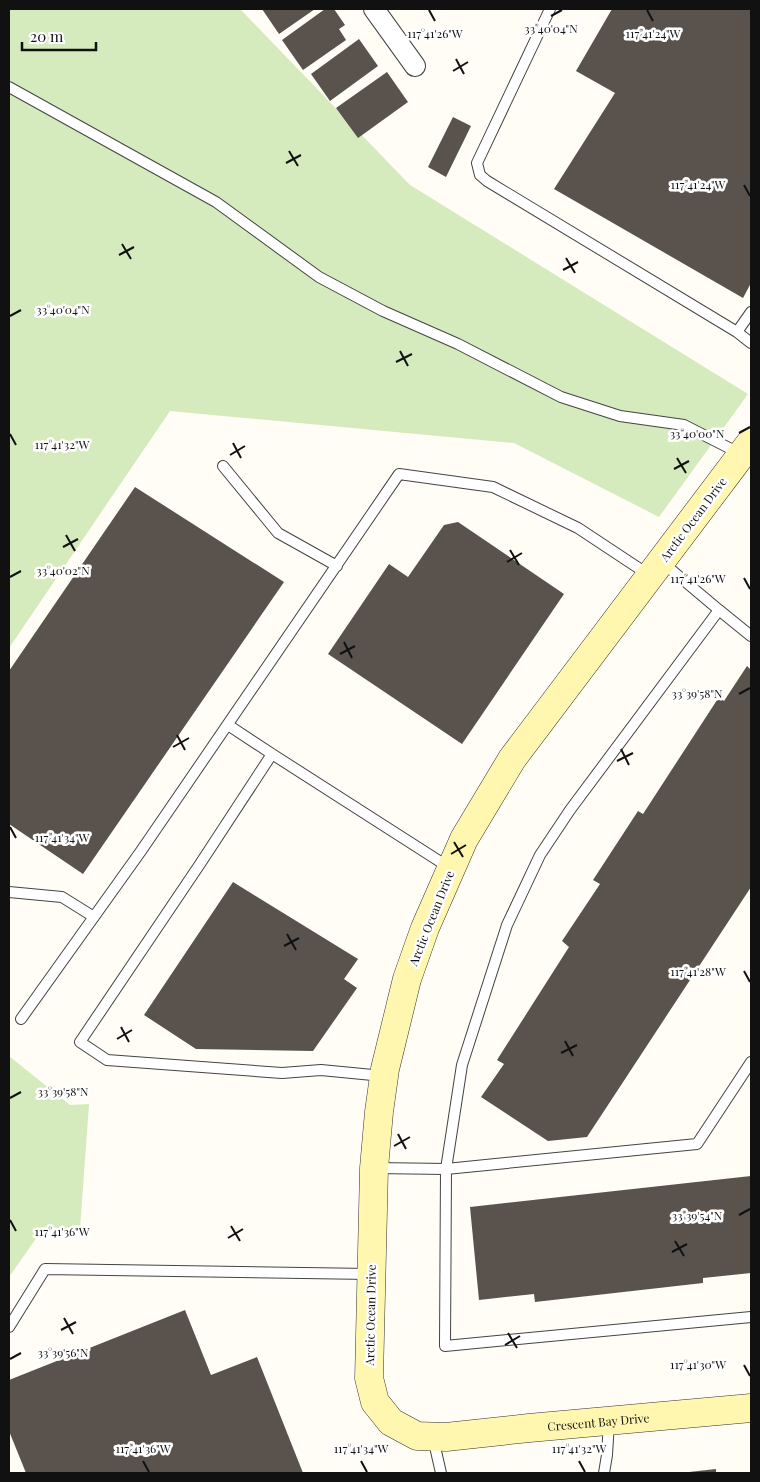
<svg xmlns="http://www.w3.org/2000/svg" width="760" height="1482" font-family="'Playfair Display',serif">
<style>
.green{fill:#d5ebbd}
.building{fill:#5a524d}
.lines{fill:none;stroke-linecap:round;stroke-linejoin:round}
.lane-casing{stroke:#444;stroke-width:12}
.street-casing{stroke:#444;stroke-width:22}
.secondary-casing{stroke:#333;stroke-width:29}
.lane{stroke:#fff;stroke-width:10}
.street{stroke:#fff;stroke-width:20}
.secondary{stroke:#fff6b0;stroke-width:28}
.ticks{fill:none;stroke:#111;stroke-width:2}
.labels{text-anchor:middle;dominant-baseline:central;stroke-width:5;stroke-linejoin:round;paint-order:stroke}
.street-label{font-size:12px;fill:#111;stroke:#fff}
.ticks-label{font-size:12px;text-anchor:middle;fill:#111;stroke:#fff;stroke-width:5;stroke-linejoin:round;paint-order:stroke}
</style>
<rect width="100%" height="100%" fill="#fffdf5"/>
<path class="green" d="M9 9H240L410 185 748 394 659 517 514 443 170 411 9 648Z
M9 1056 70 1105 89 1104 80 1229 42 1230 9 1277Z"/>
<path class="building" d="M262 9H315L279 34Z
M325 9H334L345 25 339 29 346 40 303 70 282 40Z
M612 9H751V283L743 298 554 189 615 93 576 71Z
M359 39 378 66 330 101 311 74Z
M387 72 408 102 358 138 336 108Z
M453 117 471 126 446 177 428 167Z
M135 487 284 582 83 874 9 824V671Z
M458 522 564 594 462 744 328 654 389 564 408 577 444 525Z
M747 666 751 670V887L587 1137 548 1141 481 1097 504 1064 497 1060 569 947 562 941 600 884 593 880 638 811 643 814 719 697 724 701Z
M233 882 358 959 344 979 357 988 313 1051 196 1049 144 1015Z
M751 1176V1273L703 1278V1283L535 1302 534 1294 479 1300 470 1207Z
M185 1310 211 1375 257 1357 303 1473H26L9 1431V1380Z
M716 1469V1473H689V1472Z"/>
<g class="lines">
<defs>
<path id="lane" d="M550 9 477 163 480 175 487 181 737 332 751 343
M9 87 216 202 319 277 383 311 458 344 561 397 620 416 684 425 741 454
M737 332 751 312
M223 466 278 533 337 566
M662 562 719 610
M751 636 719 610 570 810 540 855 507 925 462 1065 446 1169 445 1346 751 1317
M228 725 272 754
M9 892 62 897 94 917
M21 1019 141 851 399 474 493 487 578 528 649 575
M383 1076 321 1070 282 1073 107 1060 80 1042 200 864 272 754 450 868
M375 1168 446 1169 697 1144 751 1062
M9 1327 45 1269 370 1274
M433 1438 441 1473
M604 1473 607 1455 609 1422"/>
<path id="street" d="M374 9 415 66"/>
<g id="secondary">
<path id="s1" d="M751 442 512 759 464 839 425 928 407 979 385 1069 379 1112 374 1168 369 1378 375 1402 391 1422 417 1436 446 1437 529 1428 751 1408"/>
</g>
</defs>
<use href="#lane" class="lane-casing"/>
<use href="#street" class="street-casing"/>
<use href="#secondary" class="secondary-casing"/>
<use href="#lane" class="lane"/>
<use href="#street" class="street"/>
<use href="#secondary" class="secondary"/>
</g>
<path class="ticks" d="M429 10 435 21M647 10 653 21M551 16 562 10M456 59 464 74M453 71 468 62M289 151 298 166M286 163 301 155M744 185 750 196M122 244 131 259M119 255 134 247M566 258 575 273M563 270 578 262M10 316 21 310M400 351 408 366M396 362 412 354M739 433 750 427M10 434 16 445M233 443 241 458M230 455 245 446M677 458 686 473M674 469 689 461M66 535 75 551M63 547 78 539M510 550 519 565M507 562 522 553M10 577 21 571M744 578 750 589M344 642 352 658M340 654 355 646M739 694 750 688M177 735 185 750M173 747 189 738M621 749 629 765M617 761 633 753M10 827 16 838M454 842 463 857M451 854 466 845M287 934 296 950M284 946 299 938M744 971 750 982M121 1027 129 1042M117 1039 132 1030M565 1041 573 1056M561 1053 577 1045M10 1098 21 1092M398 1134 406 1149M394 1146 410 1137M739 1215 750 1209M10 1220 16 1231M231 1226 240 1241M228 1238 243 1229M675 1241 684 1256M672 1252 687 1244M64 1318 73 1334M61 1330 76 1322M508 1333 517 1348M505 1345 520 1336M10 1359 21 1353M744 1365 750 1376M143 1461 149 1472M361 1461 367 1472M579 1461 585 1472"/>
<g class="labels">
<g class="street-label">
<text transform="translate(693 519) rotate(-53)">Arctic Ocean Drive</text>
<text transform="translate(431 918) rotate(-68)">Arctic Ocean Drive</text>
<text transform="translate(370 1315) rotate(-89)">Arctic Ocean Drive</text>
<text stroke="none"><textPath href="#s1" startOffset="1306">Crescent Bay Drive</textPath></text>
</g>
</g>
<g class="ticks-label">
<text x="551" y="33">33°40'04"N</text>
<text x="435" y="38">117°41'26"W</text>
<text x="653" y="38">117°41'24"W</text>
<text x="698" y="189">117°41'24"W</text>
<text x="63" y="314">33°40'04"N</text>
<text x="697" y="438">33°40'00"N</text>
<text x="62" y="449">117°41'32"W</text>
<text x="63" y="575">33°40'02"N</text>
<text x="698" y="583">117°41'26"W</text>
<text x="697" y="698">33°39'58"N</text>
<text x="62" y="842">117°41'34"W</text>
<text x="698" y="976">117°41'28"W</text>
<text x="63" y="1096">33°39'58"N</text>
<text x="697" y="1220">33°39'54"N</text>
<text x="62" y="1236">117°41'36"W</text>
<text x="63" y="1357">33°39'56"N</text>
<text x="698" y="1369">117°41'30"W</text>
<text x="143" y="1453">117°41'36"W</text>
<text x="361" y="1453">117°41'34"W</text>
<text x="579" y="1453">117°41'32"W</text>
</g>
<rect width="760" height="1482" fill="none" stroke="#111111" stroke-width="20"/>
<path d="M22 42v8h74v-8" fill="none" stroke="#111111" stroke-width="2.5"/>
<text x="30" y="42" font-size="15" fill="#111111" stroke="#ffffff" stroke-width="4" paint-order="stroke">20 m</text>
</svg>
